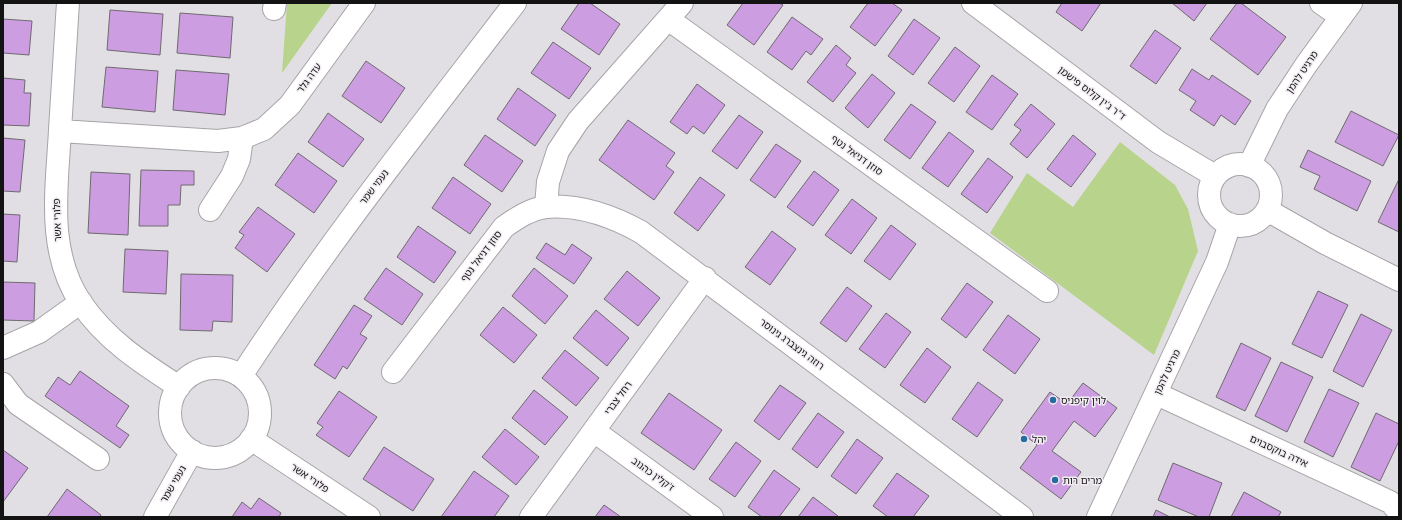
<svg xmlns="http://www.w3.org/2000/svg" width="1402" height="520" font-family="'PT Sans','Noto Sans Hebrew',sans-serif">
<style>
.green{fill:#b8d38c}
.building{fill:#cd9de1;stroke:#6e6b6f}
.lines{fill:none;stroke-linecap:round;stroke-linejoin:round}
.minor-casing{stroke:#a7a4a8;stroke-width:24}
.minor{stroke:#fff;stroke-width:22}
.poi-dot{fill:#276ca1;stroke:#f0ecf1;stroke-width:1.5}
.labels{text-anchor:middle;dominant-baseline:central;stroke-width:3;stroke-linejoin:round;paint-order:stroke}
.street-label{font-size:10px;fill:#141314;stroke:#f0ecf1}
.poi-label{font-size:10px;fill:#141314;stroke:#f0ecf1;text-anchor:start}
</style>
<rect width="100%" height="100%" fill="#e2dfe4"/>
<path class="green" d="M287 3H332L282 73Z
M1120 142 1175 185 1188 209 1198 251 1154 355 990 233 1027 173 1073 207Z"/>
<path class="building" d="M579 3H590L620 24 599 55 561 29Z
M743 3H779L783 5 754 45 727 25Z
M868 3H892L902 10 875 46 850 27Z
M1062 3H1101L1082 31 1056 12Z
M1172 3H1207L1194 21Z
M1237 3H1241L1286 37 1258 75 1210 39Z
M110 10 163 14 160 55 107 50Z
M180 13 233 17 230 58 177 53Z
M792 17 823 39 811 55 806 51 792 70 767 52Z
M3 19 32 21 29 55 3 53Z
M914 19 940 38 913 75 888 56Z
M1155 30 1181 48 1156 84 1130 66Z
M553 42 591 68 569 99 531 73Z
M836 45 851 58 846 65 856 73 833 102 807 82Z
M955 47 980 66 954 102 928 83Z
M366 61 405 88 381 123 342 96Z
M106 67 158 71 155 112 102 107Z
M1192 69 1209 80 1212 75 1251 101 1235 125 1221 115 1214 126 1190 110 1196 101 1179 90Z
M176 70 229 74 225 115 173 110Z
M872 74 895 93 868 128 845 108Z
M992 75 1018 94 992 130 966 112Z
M3 78 25 80 24 93H31L29 126 3 125Z
M697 84 725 105 704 134 693 126 687 134 670 122Z
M518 88 556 115 535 146 497 119Z
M911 104 936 122 910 159 884 140Z
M1031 104 1055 124 1027 158 1010 144 1021 130 1014 125Z
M1351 111 1399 135 1383 166 1335 142Z
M328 113 364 139 343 167 308 142Z
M739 115 763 132 737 169 712 151Z
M628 120 675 153 666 166 674 172 654 200 599 160Z
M949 132 974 151 948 187 922 168Z
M485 135 523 161 502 192 464 165Z
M1073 135 1096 154 1071 187 1047 169Z
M3 138 25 140 20 192 3 191Z
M776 144 801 161 775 198 750 180Z
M1308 150 1371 181 1357 211 1314 189 1320 176 1300 167Z
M298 153 337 181 314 213 275 185Z
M988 158 1013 177 987 213 961 194Z
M141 170 194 171V185H181L180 205H168V226H139Z
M814 171 839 190 813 226 787 207Z
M91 172 130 174 128 235 88 233Z
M453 177 491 204 470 234 432 208Z
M700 177 725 195 698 231 674 213Z
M1399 179V232L1378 222Z
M852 199 877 218 851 254 825 235Z
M258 207 295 234 267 272 235 248 244 235 239 232Z
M3 214 20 215 17 262 3 261Z
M891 225 916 244 890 280 864 261Z
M418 226 456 252 434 283 397 257Z
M772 231 796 249 770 285 745 267Z
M546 243 565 255 572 244 592 258 574 284 536 258Z
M125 249 168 251 166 294 123 292Z
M386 268 423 294 402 325 364 299Z
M534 268 568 296 545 324 512 296Z
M627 271 660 298 638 326 604 299Z
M181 274 233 275 232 322 213 321 212 331 180 330Z
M3 282 35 283 34 321 3 320Z
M967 283 993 302 966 338 941 319Z
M847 287 872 306 846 342 820 323Z
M1318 291 1348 305 1322 358 1292 344Z
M354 305 372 316 360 334 367 338 347 369 343 366 335 379 314 365Z
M503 307 537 335 514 363 480 335Z
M596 310 629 338 607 366 573 338Z
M886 313 911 332 885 368 859 349Z
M1361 314 1392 330 1363 387 1333 371Z
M1008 315 1040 339 1015 374 983 350Z
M1241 343 1271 358 1245 411 1216 397Z
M927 348 951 367 925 403 900 385Z
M565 350 599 378 576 406 542 378Z
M1281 362 1313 377 1287 432 1255 416Z
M80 371 129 406 116 426 129 435 120 448 45 396 58 377 70 385Z
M978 382 1003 400 977 437 952 419Z
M1083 383 1117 408 1095 437 1074 421 1052 451 1081 472 1061 499 1020 468 1037 445 1021 432 1050 392 1067 404Z
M780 385 806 403 779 440 754 421Z
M1329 389 1359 403 1333 457 1304 442Z
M534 390 568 417 545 445 512 418Z
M339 391 377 417 349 457 316 435 323 427 317 423Z
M669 393 722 430 694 470 641 433Z
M818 413 844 432 817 468 792 449Z
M1376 413 1399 424V441L1380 481 1351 467Z
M505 429 539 457 516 485 482 457Z
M857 439 883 458 856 494 831 476Z
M736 442 761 461 735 497 709 479Z
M384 447 434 479 413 511 363 479Z
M3 450 28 468 3 502Z
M1173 463 1222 483 1209 517H1199L1158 500Z
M774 470 800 489 779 517H762L748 507Z
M474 471 509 496 494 517H441Z
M897 473 929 496 913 517H888L873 506Z
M67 489 101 515 100 517H47Z
M1244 492 1281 512 1278 517H1231Z
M813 497 838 516 837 517H798Z
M259 498 281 513 279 517H232L242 502 251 509Z
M604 505 621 517H595Z
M1156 510 1170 517H1153Z"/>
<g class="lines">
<defs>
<path id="minor" d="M68 3C65 45 63 87 60 130 57 188 46 251 81 303 106 340 142 363 179 387
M973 3 1158 142 1215 176
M1321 3 1341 17
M274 9 275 3
M668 19 1047 291
M60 131 218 141 242 138 264 129 290 105 364 3
M1209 195a31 31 0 1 1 62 0a31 31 0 1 1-62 0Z
M1249 166 1277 109 1306 65 1351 3
M546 207 548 182 558 151 578 121 682 3
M210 210 232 176 239 159 242 138
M1267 210 1325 243 1399 280
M3 348 39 332 81 302
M170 413a45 45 0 1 1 90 0a45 45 0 1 1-90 0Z
M393 372 504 227C517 218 530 209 546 207 580 204 612 216 641 232L1022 517
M241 376C325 247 421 126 515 3
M3 384 18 404 98 459
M1157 394 1390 502 1399 512
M594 431 712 517
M251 439 369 517
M155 517 192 451
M531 517 705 278
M1098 517 1217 262 1230 224"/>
</defs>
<use href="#minor" class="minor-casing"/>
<use href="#minor" class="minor"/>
</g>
<g class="poi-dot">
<circle cx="1053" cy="400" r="4"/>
<circle cx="1024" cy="439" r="4"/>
<circle cx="1055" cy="480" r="4"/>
</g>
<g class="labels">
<g class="street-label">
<text transform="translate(1302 72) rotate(-56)">מרגיט להמן</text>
<text transform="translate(309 78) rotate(-54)">עדה גלר</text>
<text transform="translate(1092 93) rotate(37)">ד"ר ג'ין קלוס פישמן</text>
<text transform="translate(857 155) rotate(36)">סוזן דניאל נטף</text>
<text transform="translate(374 187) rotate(-53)">נעמי שמר</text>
<text transform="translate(57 220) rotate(-92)">פלורי אשר</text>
<text transform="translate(481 256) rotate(-53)">סוזן דניאל נטף</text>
<text transform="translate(792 344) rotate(37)">רוזה גינצברג גינוסר</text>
<text transform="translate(1167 372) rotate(-65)">מרגיט להמן</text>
<text transform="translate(618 398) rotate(-54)">רחל צברי</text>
<text transform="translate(1279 451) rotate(25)">אידה בוקסבוים</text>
<text transform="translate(653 474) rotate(36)">ז'קלין כהנוב</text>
<text transform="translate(310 478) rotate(34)">פלורי אשר</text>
<text transform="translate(173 484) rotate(-60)">נעמי שמר</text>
</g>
<g class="poi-label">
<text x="1061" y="400">לוין קיפניס</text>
<text x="1032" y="439">יהל</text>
<text x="1063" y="480">מרים רות</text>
</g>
</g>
<rect width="1402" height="520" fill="none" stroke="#141314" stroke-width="8"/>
</svg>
